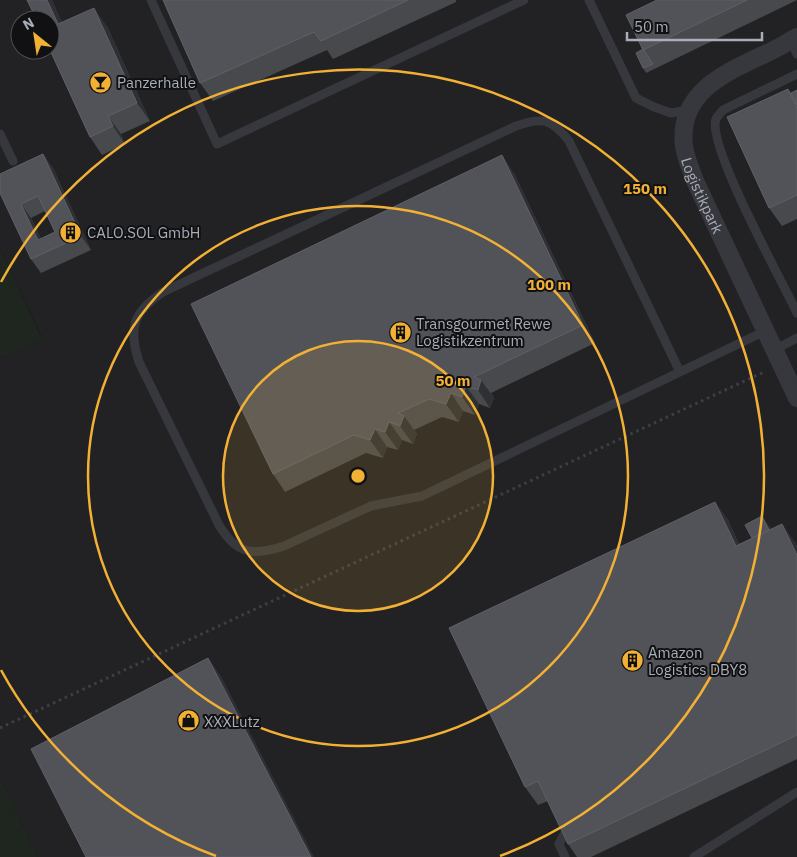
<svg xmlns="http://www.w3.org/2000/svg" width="797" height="857" font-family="'IBM Plex Sans',sans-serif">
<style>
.built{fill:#222225;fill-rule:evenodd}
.green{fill:#1e261f}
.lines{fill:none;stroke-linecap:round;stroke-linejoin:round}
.path{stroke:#3d3f44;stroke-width:3;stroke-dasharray:2.5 4;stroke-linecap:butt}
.lane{stroke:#37383d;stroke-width:9}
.street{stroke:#37383d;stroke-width:18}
.wall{fill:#47494d;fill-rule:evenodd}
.shaded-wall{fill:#2f3033}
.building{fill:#525359;stroke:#5f6168;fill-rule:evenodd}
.ring{fill:none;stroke:#f2b134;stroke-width:2.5}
.labels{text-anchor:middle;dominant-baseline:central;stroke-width:4;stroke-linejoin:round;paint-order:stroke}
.poi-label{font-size:15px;fill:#a8adb8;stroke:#111113;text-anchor:start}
.street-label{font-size:15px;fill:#a8adb8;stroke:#111113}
.centre{fill:#f2b134;stroke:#111113;stroke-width:2.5}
.ring-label{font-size:15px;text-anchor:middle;font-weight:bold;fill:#f2b134;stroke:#111113;stroke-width:4;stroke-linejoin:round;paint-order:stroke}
</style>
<rect width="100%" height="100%" fill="#161618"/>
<path class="built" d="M0 0H797V857H38L0 778V358L42 338 0 248ZM20 20H50V50H20Z"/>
<path class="green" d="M0 248 42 339 0 358Z
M0 778 38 857H0Z"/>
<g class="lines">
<path class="path" d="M0 728 766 371"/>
<path class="lane" d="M151 0 217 144 524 0
M589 0 636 98 654 107 671 113 689 110
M791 41 797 54
M797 74 723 110C721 113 717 116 716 119 706 144 783 283 797 313
M0 134 13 161
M774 350 797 338
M680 372 569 141C551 118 542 117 516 126L163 292C133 312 128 328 139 362L219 525C237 555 253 556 284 546L371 506 422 496 765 331
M565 857 559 844 566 831
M694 857 797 792"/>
<path class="street" id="s1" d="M797 37C786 43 775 50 763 55 723 74 678 93 684 146 686 159 691 171 696 183L797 398"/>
</g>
<path class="wall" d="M27 0H52L62 23 107 26 150 121 121 134 125 144 102 155 90 137Z
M163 0H456V2L333 59 327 50 213 101 200 83Z
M657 0H797L646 73 643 68V49Z
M788 89 791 93 797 90V219L782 226 769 208Z
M43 154 53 168 91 250 41 273 31 259 0 193ZM45 211 55 232 41 239 31 218Z
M514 173 595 343 491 393 494 398 490 408 479 404 475 415 463 411 459 422 442 417 414 430 417 434 413 444 402 440 398 450 387 447 383 458 366 453 285 492 273 474Z
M715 502 728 520 739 544 752 538 769 526 771 529 795 542 797 547V759L591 857H577L568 844 548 801 538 805 525 787Z"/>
<path class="shaded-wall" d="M47 0H52L71 42 58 24Z
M94 8 107 26 150 121 137 103Z
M108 116 121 134 125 144 113 126Z
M43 154 53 168 91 250 81 236Z
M502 155 514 173 595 343 583 325Z
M21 204 31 218 47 252 38 240Z
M481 380 494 398 490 408 478 390Z
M466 386 479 404 475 415 462 397Z
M451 393 463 411 459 422 446 404Z
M404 416 417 434 413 444 400 426Z
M389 422 402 440 398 450 385 432Z
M375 429 387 447 383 458 370 440Z
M715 502 728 520 748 564 736 546Z
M762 516 769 526 779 545 772 536Z
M782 524 795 542 797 547V555Z
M208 658 221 676 314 857H311Z"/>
<path class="building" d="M27 0H47L58 24 94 8 137 103 108 116 113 126 90 137 50 50V20H37Z
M163 0H408L321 41 314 32 200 83Z
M657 0H747L643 50 626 15Z
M643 49 653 64 643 68 636 53Z
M788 89 797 108V195L769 208 727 117Z
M797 90V105L791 93Z
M43 154 81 236 31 259 0 193V174ZM38 196 55 232 38 240 21 204Z
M502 155 583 325 474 377 481 380 478 390 466 386 462 397 451 393 446 404 429 399 398 413 404 416 400 426 389 422 385 432 375 429 370 440 354 435 273 474 191 304Z
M715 502 736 546 782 524 797 555V735L568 844 538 781 525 787 449 628Z
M762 516 769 530 752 538 745 525Z
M208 658 311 857H86L31 749Z"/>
<circle cx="358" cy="476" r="135" fill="#f2b134" fill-opacity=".12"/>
<g class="ring">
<circle cx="358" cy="476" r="135"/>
<circle cx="358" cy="476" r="270"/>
<path d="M216 856A406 406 0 0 1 1 670M1 282A406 406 0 1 1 500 856"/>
</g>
<defs>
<symbol id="bar-disc" viewBox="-11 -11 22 22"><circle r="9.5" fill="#f2b134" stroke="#111113"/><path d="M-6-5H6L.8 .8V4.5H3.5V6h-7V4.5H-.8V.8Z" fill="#111"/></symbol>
<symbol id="building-disc" viewBox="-11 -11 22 22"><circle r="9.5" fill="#f2b134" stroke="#111113"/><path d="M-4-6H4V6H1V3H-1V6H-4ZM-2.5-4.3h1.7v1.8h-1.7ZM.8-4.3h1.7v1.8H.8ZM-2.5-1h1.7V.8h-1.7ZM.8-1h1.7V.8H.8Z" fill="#111"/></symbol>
<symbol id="shop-disc" viewBox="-11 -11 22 22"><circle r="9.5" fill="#f2b134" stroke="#111113"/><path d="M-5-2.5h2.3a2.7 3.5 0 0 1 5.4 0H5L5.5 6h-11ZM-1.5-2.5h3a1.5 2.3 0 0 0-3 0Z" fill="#111"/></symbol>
</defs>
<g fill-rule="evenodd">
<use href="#bar-disc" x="88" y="70" width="25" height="25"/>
<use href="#building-disc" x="58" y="220" width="25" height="25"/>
<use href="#building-disc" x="388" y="320" width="25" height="25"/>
<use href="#building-disc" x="620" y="648" width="25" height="25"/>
<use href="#shop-disc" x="176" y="708" width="25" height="25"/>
</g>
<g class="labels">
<g class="poi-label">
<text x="117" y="82">Panzerhalle</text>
<text x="87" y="232">CALO.SOL GmbH</text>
<text x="416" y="323">Transgourmet Rewe<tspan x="416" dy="17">Logistikzentrum</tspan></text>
<text x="648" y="652">Amazon<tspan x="648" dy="17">Logistics DBY8</tspan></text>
<text x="204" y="721">XXXLutz</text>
</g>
<g class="street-label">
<text stroke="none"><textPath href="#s1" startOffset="222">Logistikpark</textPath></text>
</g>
</g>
<circle cx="358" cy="476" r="8" class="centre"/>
<g class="ring-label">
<text x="645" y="194">150 m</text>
<text x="549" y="290">100 m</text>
<text x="453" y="386">50 m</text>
</g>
<g transform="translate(35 35) rotate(330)"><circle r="24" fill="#111113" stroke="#4d4f55"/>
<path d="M0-4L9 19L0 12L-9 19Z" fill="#f2b134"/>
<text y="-8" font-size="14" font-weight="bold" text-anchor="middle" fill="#a8adb8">N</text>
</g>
<path d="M627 32v8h135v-8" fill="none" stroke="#a8adb8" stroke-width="2.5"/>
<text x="634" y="32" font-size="15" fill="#a8adb8" stroke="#111113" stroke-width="4" paint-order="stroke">50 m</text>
</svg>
